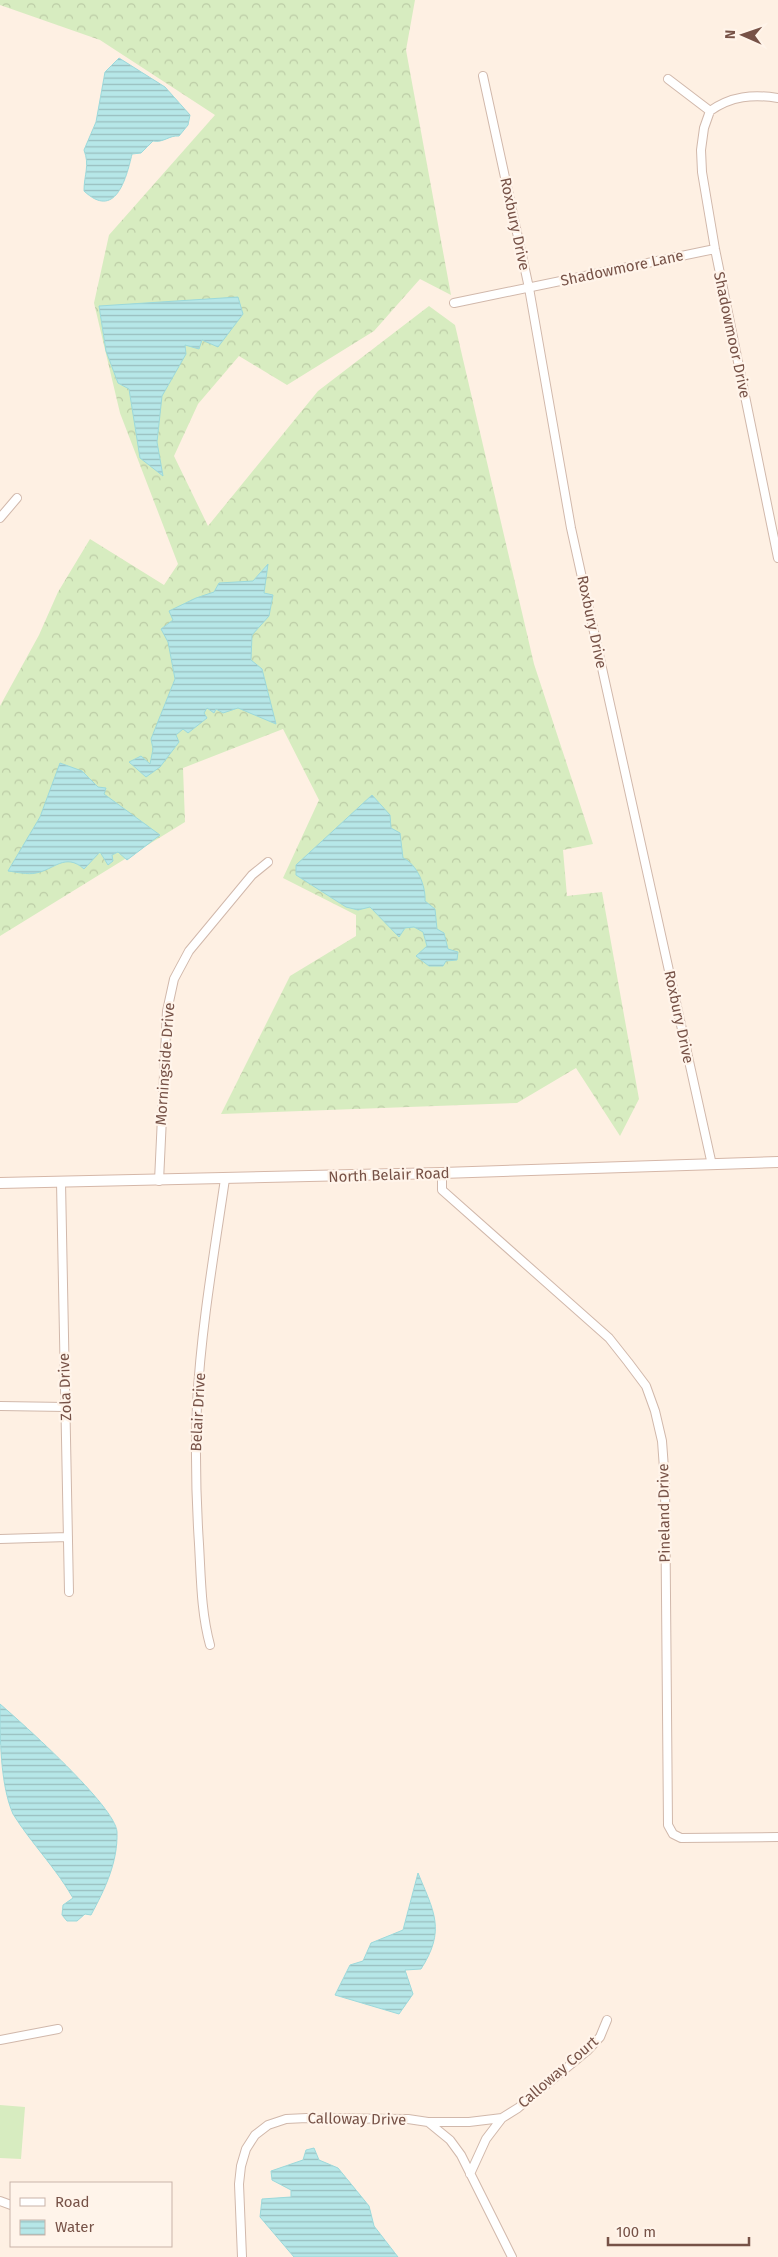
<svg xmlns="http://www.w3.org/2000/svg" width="778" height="2257" font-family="'Fira Sans',sans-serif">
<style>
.forest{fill:url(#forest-crowns)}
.pitch{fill:#d7ecc0}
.water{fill:url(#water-rules);stroke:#9cd9db}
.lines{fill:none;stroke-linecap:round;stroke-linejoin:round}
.street-casing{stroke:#d1b8ab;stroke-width:10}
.secondary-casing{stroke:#d5b7a8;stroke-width:12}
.street{stroke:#fff;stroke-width:8}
.secondary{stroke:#fff;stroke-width:10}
.labels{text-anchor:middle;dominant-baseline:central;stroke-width:4.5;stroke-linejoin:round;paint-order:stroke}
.street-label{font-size:15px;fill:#775247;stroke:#fff4ea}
</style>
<defs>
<pattern id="forest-crowns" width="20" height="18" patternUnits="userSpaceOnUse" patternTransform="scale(1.25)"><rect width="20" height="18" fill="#d7ecc0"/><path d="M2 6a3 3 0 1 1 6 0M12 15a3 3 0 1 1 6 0" fill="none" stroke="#bccca6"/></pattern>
<pattern id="water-rules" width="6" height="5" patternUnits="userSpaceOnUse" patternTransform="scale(1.25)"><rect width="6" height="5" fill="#b6e7e8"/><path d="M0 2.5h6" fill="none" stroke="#99bebe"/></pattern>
</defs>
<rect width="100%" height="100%" fill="#fef0e3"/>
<path class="forest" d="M0 0H415L406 50 451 295 420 279 374 331 287 385 239 356 198 404 174 456 208 526 318 391 429 306 455 325 534 664 593 844 563 850 567 896 602 892 639 1099 620 1136 576 1068 517 1103 221 1114 290 976 356 936V915L283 878 319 800 283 729 183 768 185 822 0 936V706L39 635 58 592 90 539 164 585 178 564 120 413 94 303 109 235 215 115 100 40 0 5Z"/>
<path class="pitch" d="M0 2105 25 2107 21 2159 0 2158Z"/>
<path class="water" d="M119 58 165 87 190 115 188 125 179 136C169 135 164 143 153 141L141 153 132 154C126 180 115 220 84 191 84 174 90 166 84 150L96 122 105 72Z
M238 297 243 314 218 347 202 340 199 349 185 345 186 354 162 396 157 442 163 476 140 458 129 389 118 383 106 351 99 306Z
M268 564 264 593 273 595 269 616 252 635 251 660 262 669 276 724 238 708 223 713 216 709 214 713 207 708 204 713 207 718 188 733 183 729 176 735 179 742 160 767 146 777 129 762 141 756 150 764 153 749 151 739 175 679 168 642 161 629 173 620 169 611 196 598 214 592 219 583 253 581Z
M60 763 82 771 98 787 106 788 104 794 160 835 127 860 118 852 112 855 113 861 108 865 100 852 84 869C65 852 54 870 36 873 28 875 16 872 8 871L40 817Z
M372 795 390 815 391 828 400 833 403 858C417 864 426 886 425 901L435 909 437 929 444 933 448 949 458 952 457 960 446 961 443 966H429L416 956 427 946 423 932 414 927 405 928 399 937 370 907 358 910 346 907 296 875V865Z
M0 1704C22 1723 116 1807 117 1832 118 1862 105 1889 91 1915L85 1914 77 1921H67L62 1915 63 1905 73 1898C56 1868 31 1843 13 1814 0 1784 0 1737 0 1704Z
M418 1873C434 1912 446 1930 421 1969L405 1970 413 1994 399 2014 335 1995 350 1965 363 1961 371 1943 403 1930Z
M314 2148 319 2160 338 2168 369 2206 374 2226 398 2257H294L260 2217 262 2199 291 2197V2190L272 2180 271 2171 303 2160 306 2150Z"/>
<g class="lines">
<defs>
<path id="street" d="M483 76 529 288 571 528 712 1165
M668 79 710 111
M710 111 704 128 701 150 702 172 715 249 778 558
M710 111C731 96 753 94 778 98
M454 303 715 249
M0 518 17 498
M442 1173V1190L609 1338 628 1362 646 1386 655 1411 662 1441 665 1482 668 1825 673 1834 681 1838 778 1837
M159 1181 167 1011 174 979 189 951 252 875 268 862
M61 1182 69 1592
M0 1406 66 1407
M0 1539 68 1537
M210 1645C201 1612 201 1578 199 1544 196 1498 195 1451 197 1404 201 1329 214 1254 225 1179
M0 2040 58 2029
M428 2122H469L502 2118
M470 2174 486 2139 502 2118 518 2108 587 2051 600 2037 607 2020
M0 2201 11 2205
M242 2257 239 2184 241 2166 246 2149 255 2135 268 2125 286 2119 307 2118 408 2119 428 2122 450 2140 461 2155 512 2257"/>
<path id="secondary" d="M0 1183 442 1173 778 1162"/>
</defs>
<use href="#street" class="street-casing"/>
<use href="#secondary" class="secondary-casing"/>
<use href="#street" class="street"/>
<use href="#secondary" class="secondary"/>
</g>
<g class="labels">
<g class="street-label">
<text transform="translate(515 224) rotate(78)">Roxbury Drive</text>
<text transform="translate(622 268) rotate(-12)">Shadowmore Lane</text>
<text transform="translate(732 335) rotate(78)">Shadowmoor Drive</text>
<text transform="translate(592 622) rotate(78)">Roxbury Drive</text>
<text transform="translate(679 1017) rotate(78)">Roxbury Drive</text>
<text transform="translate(165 1064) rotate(-86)">Morningside Drive</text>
<text transform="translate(389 1175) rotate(-2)">North Belair Road</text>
<text transform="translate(65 1387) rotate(-92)">Zola Drive</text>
<text transform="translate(198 1412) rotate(-87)">Belair Drive</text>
<text transform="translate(664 1513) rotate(-91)">Pineland Drive</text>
<text transform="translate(558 2072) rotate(-41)">Calloway Court</text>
<text transform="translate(357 2119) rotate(1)">Calloway Drive</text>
</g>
</g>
<rect x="10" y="2182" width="162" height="65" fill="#fff4ea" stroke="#c9b3a9"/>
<rect x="20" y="2198" width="25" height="8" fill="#ffffff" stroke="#c9b3a9"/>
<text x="55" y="2207" font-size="15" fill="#775247">Road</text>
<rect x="20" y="2220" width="25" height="15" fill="url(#water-rules)" stroke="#c9b3a9"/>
<text x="55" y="2232" font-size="15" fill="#775247">Water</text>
<g transform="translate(743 35) rotate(272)" stroke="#fff4ea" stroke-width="4" paint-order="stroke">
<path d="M0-4L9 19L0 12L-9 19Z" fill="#775247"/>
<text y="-8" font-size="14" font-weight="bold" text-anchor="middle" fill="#775247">N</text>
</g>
<path d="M608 2237v8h141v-8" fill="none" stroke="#775247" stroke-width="2.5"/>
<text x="616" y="2237" font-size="15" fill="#775247" stroke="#fff4ea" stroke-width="4" paint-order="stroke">100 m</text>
</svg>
